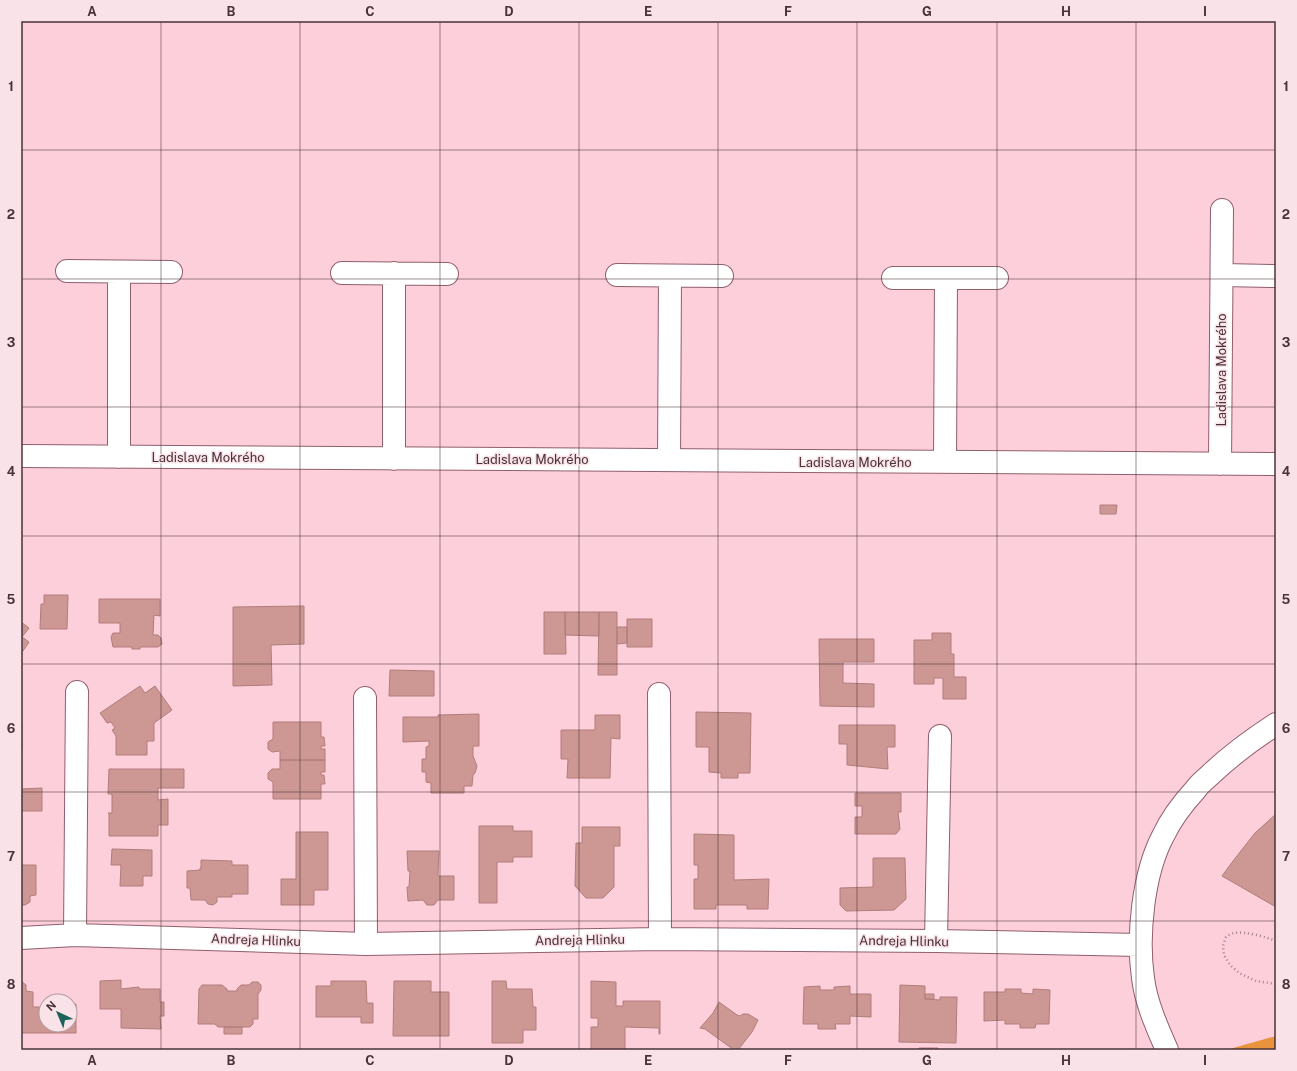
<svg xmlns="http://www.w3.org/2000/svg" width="1297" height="1071" font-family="'Public Sans',sans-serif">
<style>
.green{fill:#ea933d}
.building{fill:#cd9794;stroke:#b17d7a}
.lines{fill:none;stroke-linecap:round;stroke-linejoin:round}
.street-casing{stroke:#905f6c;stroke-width:24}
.path{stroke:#a3828a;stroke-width:2.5;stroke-dasharray:1 3;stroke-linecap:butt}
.street{stroke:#fff;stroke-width:22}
.grid{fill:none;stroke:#493339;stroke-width:1;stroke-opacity:0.55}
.labels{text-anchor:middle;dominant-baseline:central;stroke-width:3;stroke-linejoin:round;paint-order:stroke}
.street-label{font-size:13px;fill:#493339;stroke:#fae3e8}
.neatline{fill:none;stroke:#493339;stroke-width:1.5}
.grid-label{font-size:13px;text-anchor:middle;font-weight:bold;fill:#493339}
</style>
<rect width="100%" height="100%" fill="#fccfda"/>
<path class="green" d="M1276 1036V1050H1226Z"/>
<path class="building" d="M1100 505H1117L1116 514H1100Z
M44 595H68L67 629H40L41 604H44Z
M99 599H160V616L154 615 153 635H158L161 638 162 644 158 647H140V649H132V647H113L111 637 113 633H120V623H99Z
M304 606V644L271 645 272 685 233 686V607Z
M544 612H565L566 654H544Z
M565 612H599V636L565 635Z
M599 612H617V675H598Z
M627 619H652V647H627Z
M21 622 29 628 22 637 29 642 23 651 21 650Z
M617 627H627V643L617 644Z
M932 633H951V654H954V677H966V699H943V678H934V684H914V640H932Z
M819 639H874V662H843V683L874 684V707L820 706Z
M390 670 434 671V696H389Z
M140 686 145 693 155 686 172 710 154 723V741H147V755H116V736L112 730 115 728 111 722 107 723 100 713Z
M696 712 751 713 750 773H738V778H721V773L709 772V747H696Z
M479 714V746H473V756L477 766 475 773 473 775 472 786H464V793H431V783L426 782V772H422V759H426V747L429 746V741L403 742V717H438V715Z
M595 715H620V739L611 738 610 778H567L568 759H561V730H595Z
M21 722H22V750H21Z
M273 722H321V737H324L325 746H321V749H325V760H280V751L272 752 268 749V742L273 739Z
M839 725H895V747H887L888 769 847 765V744H839Z
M280 760H325V772H321V775H324L325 784H321V799H273V782L268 779V773L272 769H280Z
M109 769H184V788H158V800L168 799V825H158V836H109V814L108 813H112V794H108Z
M42 788V811H21V789Z
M855 793H901V812H898L900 829 896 834H855V817H862V806H855Z
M1276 814V907L1222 876 1233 861 1255 833Z
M479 826H513V831H532V857H513V862H497V903H479Z
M582 827H620V846H614V887L603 898H586L575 886 576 843H582Z
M296 832H328V890H314V905H281V879H296Z
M694 834 734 835V880L769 879 768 909H747V905H716V909H694V879H698V865H694Z
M112 849 152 850V876H143V886H120L121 865H111Z
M407 851H439L438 876H454V900H438L434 905H427L423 900 408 901 407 887H409L410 871H408Z
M873 858H905L906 899 894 910 846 911 840 905V888L873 887Z
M201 860 232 861V865H248V894H232V897H217V902L213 905 208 904 205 900H191L190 888H187V871L200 870V868H201Z
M21 865H36V895L30 896V902L25 905H21Z
M121 980V989L139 987V989H160V1002H164V1016H160L161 1029 121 1028V1009H100V981Z
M21 981 26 985V991L33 992V1007H46V1025H70V1007H74V1004H76V1033H21Z
M331 981H366L367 1003H373V1023H361V1017H316V986H331Z
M394 981H431V992H449V1036H393Z
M492 981H506L507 989H532L533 1007H536V1030H523V1043H492Z
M591 981 616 982V1006H623V1001H660V1034H659V1028L625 1027V1050H591V1027H598V1018H591Z
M252 982H258L261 985V990L258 994V1019H253V1024L250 1027H218L215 1024H198L199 989 202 985H222L227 989V991H237V989L241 985H249Z
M900 985 925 986V999L940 1000V997H957L956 1043 899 1042Z
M820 986V990H834V987L850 986V994H871V1017L850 1016V1024H835L836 1029H818V1024H803L804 987Z
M1005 989H1021V993L1033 994V989L1050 990 1049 1024H1036L1035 1028H1020V1024H1005V1020L984 1021V992H1005Z
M925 994H934V999H925Z
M719 1002 737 1015 740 1016 743 1014H748L758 1020 752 1032 738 1050H734L705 1029 700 1028 713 1013Z
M224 1027H242V1034H224Z
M919 1048H938V1050H918Z"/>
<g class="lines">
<defs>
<path id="street" d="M67 271 171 272
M342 273 447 274
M617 275 722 276
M1222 275 1276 276
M893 278H997
M21 456 1276 464
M119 457V272
M394 459V273
M669 460 670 276
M945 462 946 278
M1220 464 1222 210
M659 694 660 939
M365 698 366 944
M75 935 77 692
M21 938 75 935 366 944 660 939 936 941 1140 945
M936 941 940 736
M1167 1050C1157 1027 1146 1003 1143 978 1137 936 1143 874 1163 836 1171 819 1184 802 1196 789 1200 783 1206 779 1211 774 1231 755 1253 739 1276 724"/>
</defs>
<use href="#street" class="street-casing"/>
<path class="path" d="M1276 941C1267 937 1244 931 1235 933 1232 933 1229 935 1226 937L1223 946 1224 955 1230 965 1239 973 1256 981 1276 984"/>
<use href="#street" class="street"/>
</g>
<path class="grid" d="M161 21V1050M300 21V1050M440 21V1050M579 21V1050M718 21V1050M857 21V1050M997 21V1050M1136 21V1050M21 150H1276M21 279H1276M21 407H1276M21 536H1276M21 664H1276M21 792H1276M21 921H1276"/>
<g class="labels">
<g class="street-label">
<text transform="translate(1221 370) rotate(-90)">Ladislava Mokrého</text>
<text x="208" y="457">Ladislava Mokrého</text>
<text x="532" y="459">Ladislava Mokrého</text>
<text x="855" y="462">Ladislava Mokrého</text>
<text transform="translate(256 940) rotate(2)">Andreja Hlinku</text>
<text transform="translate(580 940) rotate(-1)">Andreja Hlinku</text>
<text transform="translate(904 941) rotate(1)">Andreja Hlinku</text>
</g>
</g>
<rect width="1297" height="1071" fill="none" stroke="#fae3e8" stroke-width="44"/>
<g transform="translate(58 1013) rotate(316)"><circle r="19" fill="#fae3e8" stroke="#b39da2"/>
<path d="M0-3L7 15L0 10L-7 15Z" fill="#196359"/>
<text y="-6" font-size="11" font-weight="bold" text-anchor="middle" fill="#493339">N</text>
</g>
<rect x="22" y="22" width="1253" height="1027" class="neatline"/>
<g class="grid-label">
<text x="92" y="16">A</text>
<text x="231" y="16">B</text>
<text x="370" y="16">C</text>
<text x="509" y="16">D</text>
<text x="648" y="16">E</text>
<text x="788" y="16">F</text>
<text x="927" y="16">G</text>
<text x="1066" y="16">H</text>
<text x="1205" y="16">I</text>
<text x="11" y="91">1</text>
<text x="1286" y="91">1</text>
<text x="11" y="219">2</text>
<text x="1286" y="219">2</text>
<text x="11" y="347">3</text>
<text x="1286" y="347">3</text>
<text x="11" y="476">4</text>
<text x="1286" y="476">4</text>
<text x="11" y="604">5</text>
<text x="1286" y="604">5</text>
<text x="11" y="733">6</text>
<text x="1286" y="733">6</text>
<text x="11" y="861">7</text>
<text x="1286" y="861">7</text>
<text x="11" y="989">8</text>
<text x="1286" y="989">8</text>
<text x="92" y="1065">A</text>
<text x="231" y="1065">B</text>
<text x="370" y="1065">C</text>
<text x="509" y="1065">D</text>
<text x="648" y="1065">E</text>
<text x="788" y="1065">F</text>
<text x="927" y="1065">G</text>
<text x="1066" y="1065">H</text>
<text x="1205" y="1065">I</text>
</g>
</svg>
